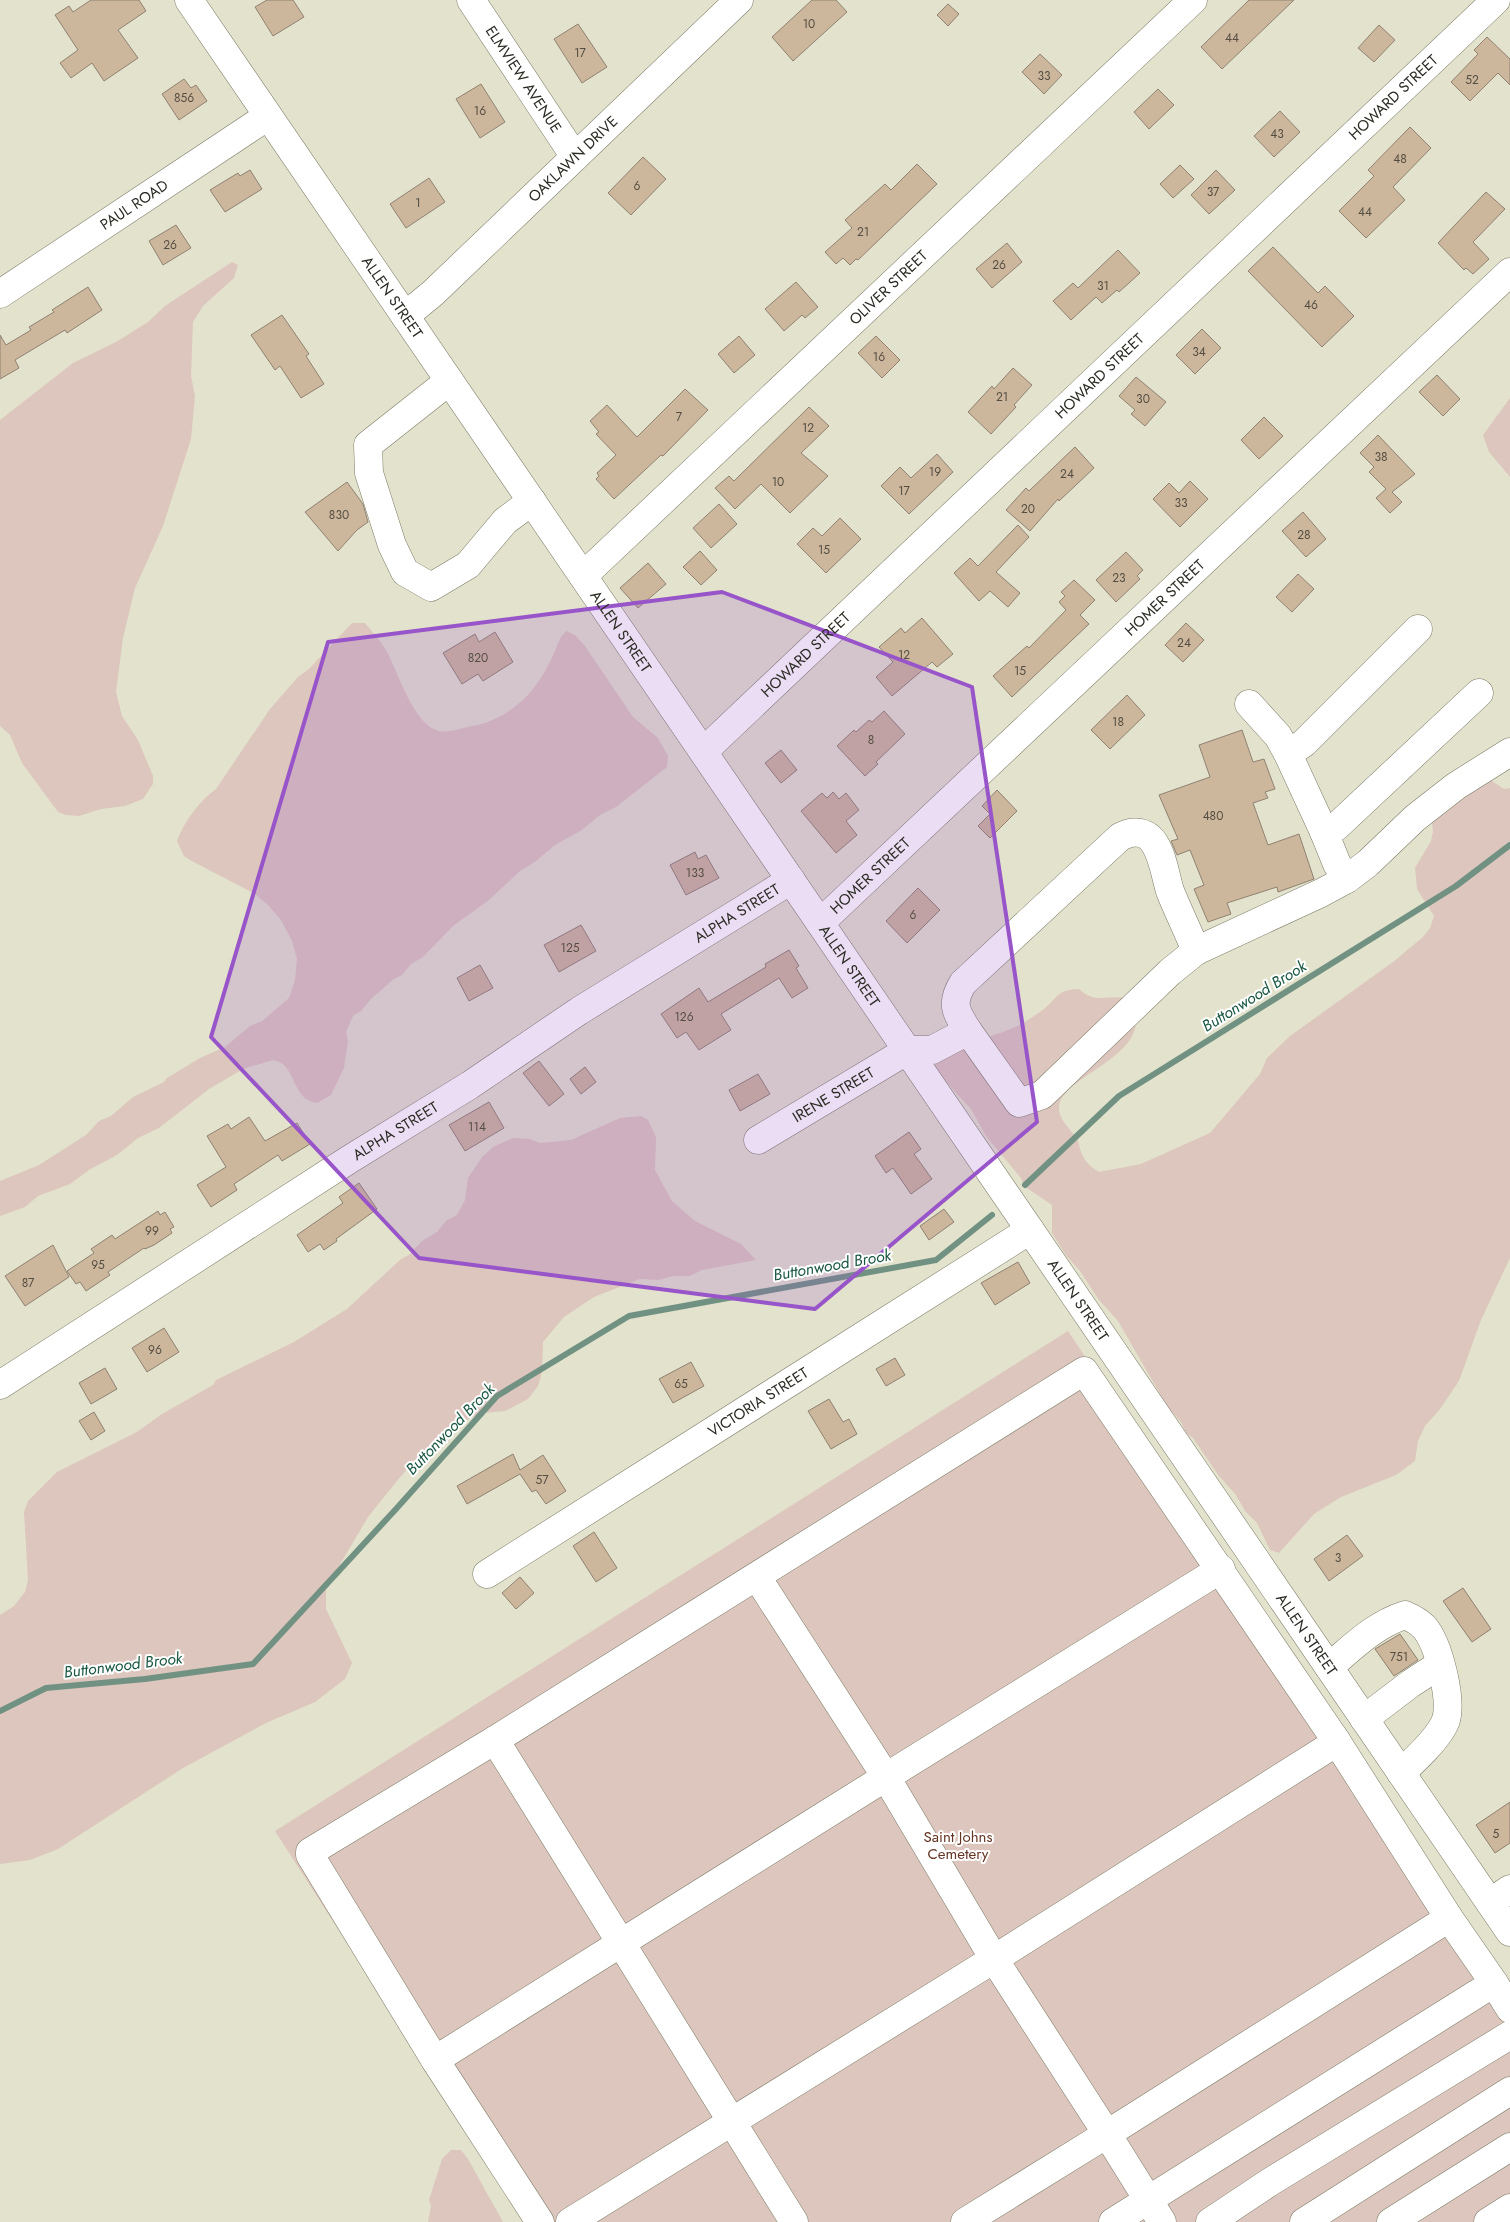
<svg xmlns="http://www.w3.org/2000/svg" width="1510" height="2222" font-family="Jost,sans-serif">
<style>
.green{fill:#ddc6bd}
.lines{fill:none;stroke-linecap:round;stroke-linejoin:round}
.stream{stroke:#719283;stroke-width:6}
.building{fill:#ccb69c;stroke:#8f8272}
.minor-casing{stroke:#7c7b68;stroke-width:29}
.minor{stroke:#fff;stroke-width:28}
.marked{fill:#9854c9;fill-opacity:0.2;stroke:#9854c9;stroke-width:4;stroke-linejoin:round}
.labels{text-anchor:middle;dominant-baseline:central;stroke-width:4;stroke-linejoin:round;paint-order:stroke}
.number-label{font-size:12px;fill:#544e42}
.street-label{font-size:15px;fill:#2c2c24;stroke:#fff}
.park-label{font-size:15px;fill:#643523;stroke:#fff}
.water-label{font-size:16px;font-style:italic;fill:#1a5842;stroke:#fff}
</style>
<rect width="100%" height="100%" fill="#e3e2cc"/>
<path class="green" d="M232 262 238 265 234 278 203 306 193 322 191 376 195 396 191 439 163 526 135 588 123 638 116 692 122 716 138 740 153 776V784L143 799 125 806 101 809 79 816 66 815 58 812 22 763 10 735 0 726V420L73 363 116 342 148 322 165 306Z
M1510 398V477L1489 452 1483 435Z
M352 623H365C372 632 380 640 386 650 398 671 413 725 439 731 448 733 463 728 472 726 494 723 519 707 533 689 541 679 549 665 554 653 558 645 559 636 567 631L576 636 585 646 633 717 658 738 668 756 667 767 616 807 600 815 582 830 555 845 535 862 520 871 489 900 453 926 423 957 411 964 402 975 394 979 371 999 361 1011 353 1016 346 1032 348 1041 344 1068 331 1095 317 1103C296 1100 296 1078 284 1065 282 1063 277 1061 273 1060L243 1069 209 1089 159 1128 138 1138 117 1155 89 1170 70 1184 38 1196 25 1207 0 1216V1181L39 1165 86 1135 99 1121 111 1116 133 1097 164 1082 167 1078 200 1058 225 1047 250 1026 262 1021 289 998 295 980 297 959 292 941 281 920 268 905 255 894 190 860 184 856 177 841C184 822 199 801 216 789L270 709 298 677 309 669Z
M1483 775 1504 789 1510 788V1258L1481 1320 1459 1381 1440 1409 1425 1426 1418 1441 1415 1461 1396 1475 1341 1497 1314 1514 1279 1553 1270 1550 1257 1523 1245 1511 1236 1495 1219 1476 1193 1438 1186 1433 1181 1422 1167 1406 1118 1321 1099 1300 1080 1271 1065 1254 1052 1233V1205L1024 1186 1021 1178 986 1136 971 1109 937 1072 928 1046C952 1042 977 1041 1000 1033 1016 1028 1031 1019 1044 1009 1059 997 1056 990 1079 989 1095 1004 1106 995 1126 998 1129 1005 1136 1016 1136 1023 1133 1062 1057 1080 1059 1109 1060 1122 1071 1129 1077 1139 1079 1142 1079 1146 1080 1149 1084 1161 1089 1166 1099 1172L1141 1164 1210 1133 1260 1074 1267 1058 1290 1036 1393 962 1423 937 1430 928 1434 916 1417 889 1415 868 1431 841 1433 832 1431 812Z
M641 1116 648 1120 656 1137 655 1170 672 1201 695 1221 741 1244 756 1260 702 1270 690 1276H673L659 1280 640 1279 594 1297 564 1317 543 1342 542 1372 538 1386 528 1399 505 1411 483 1413 445 1429 401 1476 368 1517 326 1588V1609L352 1663 345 1679 315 1702 266 1723 183 1768 58 1849 30 1860 0 1864V1615L14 1606 25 1592 28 1580 24 1512 28 1501 57 1472 137 1432 162 1414 213 1385 216 1380 294 1342 347 1309 401 1259 409 1255 422 1241 437 1232 446 1221 457 1215 465 1200 468 1178 482 1157 493 1147 513 1138 530 1139 540 1143 571 1140 620 1118Z
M1068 1331 1510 1997V2222H526L275 1831Z
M451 2150H461L468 2159 503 2222H428L431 2206 429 2200 442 2159Z"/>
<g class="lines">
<path class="stream" d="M1025 1185 1119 1096 1456 886 1510 845
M0 1711 46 1688 145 1679 253 1664 396 1509 497 1396 629 1316 936 1260 992 1215"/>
</g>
<path class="building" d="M91 0H139L146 11 118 30 138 58 104 81 92 63 71 78 60 63 78 50 55 15 69 6 73 12Z
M267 0H293L304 17 273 36 255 7Z
M812 0H836L847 12 793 61 772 37Z
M1249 0H1294L1222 69 1201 47Z
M948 4 959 14 948 26 937 15Z
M578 24 607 67 582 83 554 39Z
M1379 25 1395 40 1374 62 1358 48Z
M1487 37 1510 59V85L1498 73 1470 101 1451 82 1478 54 1474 50Z
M1040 54 1062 75 1044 94 1022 72Z
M184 79 191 88 196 85 207 101 179 120 162 94Z
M481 84 505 122 480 138 456 99Z
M1158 89 1174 105 1149 129 1134 112Z
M1280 111 1300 132 1274 157 1254 136Z
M1410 127 1431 148 1393 187 1405 200 1366 238 1339 211 1374 176 1368 170Z
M643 157 666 179 631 215 608 193Z
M917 164 937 184 858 260 856 259 850 265 843 258 836 264 825 252 852 228 845 220 885 184 891 190Z
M1180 165 1194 179 1173 198 1160 184Z
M250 170 262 189 225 212 210 190 238 173 240 176Z
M1216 170 1235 190 1209 214 1191 195Z
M429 178 445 202 406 228 390 204Z
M1486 192 1505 209 1473 242 1489 259 1473 274 1466 268 1464 270 1438 243Z
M176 225 191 248 163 265 149 241Z
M1007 243 1022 262 992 288 976 269Z
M1273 247 1318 293 1325 286 1354 316 1322 347 1248 271Z
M1118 250 1140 273 1119 292 1117 290 1102 303 1096 297 1071 320 1053 301 1073 283 1078 288Z
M796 282 818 307 805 318 802 315 784 331 765 309Z
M88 287 102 310 67 333 65 330 15 360 19 368 0 379V335L6 345 31 330 29 327 54 312 52 310Z
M282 315 309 354 306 356 324 384 301 398 280 366 275 370 251 335Z
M1202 329 1221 348 1195 374 1176 355Z
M739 336 755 355 734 373 718 354Z
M876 336 900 360 882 378 858 353Z
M1013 368 1032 385 1014 405 1016 407 991 434 968 412 992 386 994 389Z
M1437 375 1460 399 1443 416 1419 392Z
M1136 377 1166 402 1145 426 1131 414 1135 410 1119 396Z
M685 389 708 410 663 456 661 455 614 499 596 479 599 476 597 473 616 455 596 434 599 432 590 421 607 405 637 437Z
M809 407 829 426 801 453 828 476 790 513 761 484 735 509 715 488 729 476 734 481Z
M1264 417 1283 436 1259 459 1241 440Z
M1378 435 1415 474 1392 492 1402 502 1390 513 1376 498 1386 489 1369 472 1374 467 1360 453Z
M1075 447 1094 468 1059 501 1058 499 1030 531 1006 510 1026 488 1029 491Z
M937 454 953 472 909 514 881 486 900 467 911 478Z
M1190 481 1208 499 1180 527 1153 499 1169 483 1179 493Z
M347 482 363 504 368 522 357 530 338 551 305 512Z
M719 504 737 524 711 548 693 528Z
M1303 512 1326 539 1306 557 1282 531Z
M840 518 861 539 826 573 797 544 813 528 822 536Z
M1018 525 1029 537 996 572 1020 593 1008 607 990 591 979 601 954 573 970 558 978 566Z
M700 551 717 570 701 585 683 567Z
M1126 552 1143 570 1137 576 1140 579 1116 602 1096 580Z
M648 563 666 584 638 608 620 588Z
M1298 574 1314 589 1292 612 1276 597Z
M1074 580 1095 600 1080 615 1089 624 1012 697 993 676 1027 646 1029 648 1066 610 1059 602 1065 596 1061 592Z
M922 618 953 654 937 667 932 662 892 696 876 677 893 662 879 647 901 628 905 633Z
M1186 623 1204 640 1183 662 1165 645Z
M495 632 513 662 483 681 478 674 462 684 443 653 475 634 479 642Z
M1127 695 1145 715 1110 749 1091 730Z
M884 711 905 734 876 762 878 764 865 776 837 746 854 730 856 732 869 720 872 722Z
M1242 730 1253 762 1264 759 1275 789 1265 792 1268 798 1253 803 1268 845 1299 834 1314 879 1278 892 1277 887 1227 903 1231 914 1208 922 1194 889 1204 885 1190 850 1177 855 1171 841 1178 839 1159 795 1210 777 1199 745Z
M781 750 797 770 781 783 765 763Z
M997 790 1017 811 990 838 978 826 990 814 982 806Z
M833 792 839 799 846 793 859 810 846 821 857 835 836 853 801 811 822 793 827 798Z
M695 852 698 859 706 855 719 878 686 895 670 865Z
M918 888 940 910 907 943 886 921Z
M581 925 596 951 559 972 544 945Z
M789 950 799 966 796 968 808 988 792 998 779 978 721 1014 731 1030 699 1050 686 1032 677 1038 661 1014 699 988 708 1002 766 967 765 964Z
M480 965 493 988 469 1001 457 978Z
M539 1061 564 1094 549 1106 523 1073Z
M585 1067 596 1082 581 1094 570 1079Z
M758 1074 770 1094 740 1111 729 1090Z
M489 1102 504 1128 465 1151 449 1125Z
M249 1117 265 1141 297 1123 310 1144 282 1161 278 1155 234 1184 237 1190 211 1207 197 1185 226 1167 207 1136 228 1124 231 1129Z
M909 1132 921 1149 914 1154 932 1179 911 1194 893 1168 886 1173 875 1156Z
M359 1183 377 1209 336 1239 337 1241 324 1250 320 1244 308 1252 297 1235 343 1203 339 1197Z
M944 1209 954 1222 929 1240 920 1226Z
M158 1211 160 1215 165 1212 174 1227 170 1229 172 1233 154 1245 145 1249 144 1248 108 1272 110 1275 86 1291 80 1282 76 1284 67 1271 94 1253 91 1249 112 1235 115 1239Z
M53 1245 69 1277 25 1306 5 1276Z
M1018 1262 1030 1283 995 1305 981 1283Z
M164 1328 179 1352 147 1372 132 1348Z
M895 1358 905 1375 886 1386 876 1369Z
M691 1362 704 1386 673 1403 659 1379Z
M105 1368 117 1389 91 1404 79 1383Z
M829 1399 843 1422 849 1419 857 1434 831 1449 808 1411Z
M94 1412 105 1431 91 1440 79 1421Z
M513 1454 520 1470 543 1455 566 1491 546 1504 536 1490 532 1492 520 1474 467 1504 457 1486Z
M594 1532 617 1568 596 1582 573 1546Z
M1347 1535 1363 1556 1329 1581 1314 1559Z
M520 1577 534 1593 516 1609 502 1593Z
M1463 1588 1491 1629 1472 1642 1443 1601Z
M1400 1634 1418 1660 1394 1676 1375 1649Z
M1510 1802V1843L1495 1853 1476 1825Z"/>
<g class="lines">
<defs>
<g id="minor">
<path id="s1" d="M189 0 1510 1932"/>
<path id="s2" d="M471 0 575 157"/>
<path id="s3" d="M0 294 268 116"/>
<path id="s4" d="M405 316 433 293 739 0"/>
<path d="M449 381 368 445 369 473 392 545 405 572 431 587 468 565 505 521 532 501"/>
<path id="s5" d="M583 576 1193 0"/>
<path d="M1249 704 1278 736 1288 754 1324 832"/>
<path id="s6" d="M704 751 1496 0"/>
<path d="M1288 754 1304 743 1418 629"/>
<path d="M1347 879 1337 864 1324 832 1336 827 1479 693"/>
<path id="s7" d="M820 923 1510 272"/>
<path d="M968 1031C956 1012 950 1004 963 983L1120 837C1129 832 1140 830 1149 837 1162 848 1165 875 1170 891 1178 911 1188 931 1196 951"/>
<path id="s8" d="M758 1140 908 1050H932L968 1031 1019 1103 1042 1095 1170 972 1196 951 1321 893 1347 879 1368 863 1415 818 1456 786 1510 752"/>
<path id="s9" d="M0 1385 350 1159 470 1085 579 1011 791 880"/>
<path d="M1221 1569 886 1777 994 1959 1337 1742"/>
<path id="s10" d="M487 1574 1030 1230"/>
<path d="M1329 1667C1353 1647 1374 1625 1405 1615 1412 1618 1418 1621 1424 1627 1439 1644 1452 1699 1446 1720 1440 1737 1414 1761 1401 1773"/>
<path d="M1364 1719 1410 1684 1439 1665"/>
<path d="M495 1740 621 1943 886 1777 757 1577"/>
<path d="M1490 1903 1510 1889"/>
<path d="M1494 1983 1510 2009"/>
<path d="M435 2060 621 1943 794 2222"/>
<path d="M540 2222 435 2060 310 1855V1852L495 1740 1084 1371 1337 1742 1449 1918 1494 1983 1113 2222"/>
<path d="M570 2222 994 1959 1107 2134 965 2222"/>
<path d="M1162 2222 1107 2134 1449 1918"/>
<path d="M1210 2222 1270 2182 1510 2035"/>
<path d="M1304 2222 1510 2091"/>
<path d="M1391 2222 1510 2147"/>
<path d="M1488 2222 1510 2208"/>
</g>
</defs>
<use href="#minor" class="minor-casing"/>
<use href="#minor" class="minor"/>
</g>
<path class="marked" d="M722 592 972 687 1037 1122 815 1309 419 1258 211 1037 328 642Z"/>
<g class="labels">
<g class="number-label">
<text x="809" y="24">10</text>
<text x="1232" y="38">44</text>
<text x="580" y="53">17</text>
<text x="1044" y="76">33</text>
<text x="1472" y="80">52</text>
<text x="184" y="98">856</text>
<text x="480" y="111">16</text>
<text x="1277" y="134">43</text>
<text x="1400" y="159">48</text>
<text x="637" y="186">6</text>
<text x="1213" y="192">37</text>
<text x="418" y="203">1</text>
<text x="1365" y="212">44</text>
<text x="863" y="232">21</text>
<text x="170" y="245">26</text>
<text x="999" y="265">26</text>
<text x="1103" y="286">31</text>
<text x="1311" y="305">46</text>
<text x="1199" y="352">34</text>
<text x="879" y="357">16</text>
<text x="1002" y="397">21</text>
<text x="1143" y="399">30</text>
<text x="679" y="417">7</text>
<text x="808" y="428">12</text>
<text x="1381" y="457">38</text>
<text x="935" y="472">19</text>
<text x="1067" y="474">24</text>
<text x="778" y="482">10</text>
<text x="904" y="491">17</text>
<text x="1181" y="503">33</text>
<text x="1028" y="509">20</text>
<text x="339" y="515">830</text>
<text x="1304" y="535">28</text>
<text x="824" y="550">15</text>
<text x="1119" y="578">23</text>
<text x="1184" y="643">24</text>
<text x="904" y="655">12</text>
<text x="478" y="658">820</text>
<text x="1020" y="671">15</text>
<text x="1118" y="722">18</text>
<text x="871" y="740">8</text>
<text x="1213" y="816">480</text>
<text x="695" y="873">133</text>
<text x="913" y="915">6</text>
<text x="570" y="948">125</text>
<text x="684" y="1017">126</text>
<text x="477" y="1127">114</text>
<text x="152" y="1231">99</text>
<text x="98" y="1265">95</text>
<text x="28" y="1283">87</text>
<text x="155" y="1350">96</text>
<text x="681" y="1384">65</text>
<text x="542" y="1480">57</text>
<text x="1338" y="1558">3</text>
<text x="1399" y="1657">751</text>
<text x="1496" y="1834">5</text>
</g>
<g class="street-label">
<text stroke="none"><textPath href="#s2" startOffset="95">ELMVIEW AVENUE</textPath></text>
<text stroke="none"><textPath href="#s6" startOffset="950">HOWARD STREET</textPath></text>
<text stroke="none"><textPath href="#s4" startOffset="230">OAKLAWN DRIVE</textPath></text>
<text stroke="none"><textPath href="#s3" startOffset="161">PAUL ROAD</textPath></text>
<text stroke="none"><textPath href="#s5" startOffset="420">OLIVER STREET</textPath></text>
<text stroke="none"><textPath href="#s1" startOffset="360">ALLEN STREET</textPath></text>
<text stroke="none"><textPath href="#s6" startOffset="545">HOWARD STREET</textPath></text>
<text stroke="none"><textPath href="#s7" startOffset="474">HOMER STREET</textPath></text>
<text stroke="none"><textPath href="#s1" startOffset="765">ALLEN STREET</textPath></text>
<text stroke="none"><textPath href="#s6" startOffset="140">HOWARD STREET</textPath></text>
<text stroke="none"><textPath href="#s7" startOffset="69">HOMER STREET</textPath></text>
<text stroke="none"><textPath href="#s9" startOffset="875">ALPHA STREET</textPath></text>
<text stroke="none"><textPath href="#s1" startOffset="1170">ALLEN STREET</textPath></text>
<text stroke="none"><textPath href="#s8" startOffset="88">IRENE STREET</textPath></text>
<text stroke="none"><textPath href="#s9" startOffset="470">ALPHA STREET</textPath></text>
<text stroke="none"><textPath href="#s1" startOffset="1575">ALLEN STREET</textPath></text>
<text stroke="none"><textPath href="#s10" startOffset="321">VICTORIA STREET</textPath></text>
<text stroke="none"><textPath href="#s1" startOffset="1980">ALLEN STREET</textPath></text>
</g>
<g class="park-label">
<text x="958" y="1837">Saint Johns<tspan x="958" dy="17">Cemetery</tspan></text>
</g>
<g class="water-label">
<text transform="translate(1254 996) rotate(-32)">Buttonwood Brook</text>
<text transform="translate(832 1265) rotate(-10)">Buttonwood Brook</text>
<text transform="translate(450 1429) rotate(-46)">Buttonwood Brook</text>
<text transform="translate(123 1665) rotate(-7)">Buttonwood Brook</text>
</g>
</g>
</svg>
